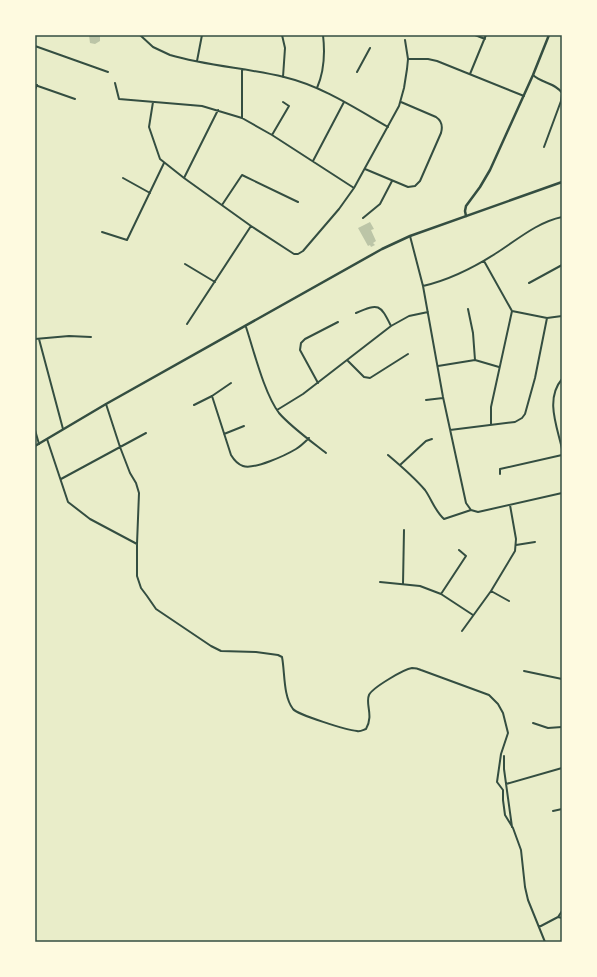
<svg xmlns="http://www.w3.org/2000/svg" width="597" height="977" font-family="'Sofia Sans Condensed',sans-serif">
<style>
.building{fill:#bcc5a7}
.lines{fill:none;stroke-linecap:round;stroke-linejoin:round}
.minor{stroke:#344e41;stroke-width:2}
.tertiary{stroke:#344e41;stroke-width:2.5}
.secondary{stroke:#344e41;stroke-width:2.5}
.neatline{fill:none;stroke:#344e41;stroke-width:1.5}
</style>
<rect width="100%" height="100%" fill="#e9edc9"/>
<path class="building" d="M89 35H100V41L95 44 90 43Z
M370 222 374 229 371 230 376 241 373 243 375 245 371 247 370 245 368 246 358 228Z"/>
<g class="lines">
<path class="minor" d="M140 35 153 47 170 55C207 66 247 68 284 77 322 86 355 108 388 127
M282 35 285 48 283 77
M475 35 485 39
M35 46 108 72
M408 59H428L437 61 524 96
M197 61 202 35
M357 72 370 48
M470 74 486 35
M533 75C541 83 556 83 562 93L561 101 544 147
M115 83 119 99 202 106 242 118 272 135 354 188
M35 85 75 99
M317 88C324 72 325 52 323 35
M35 90 37 85
M153 102 149 127 160 159 184 178
M218 110 184 178 251 226
M242 118V69
M272 135 289 106 283 102
M313 161 344 102
M365 169 408 187 415 186 420 181 441 133C443 126 442 121 436 117L401 102
M123 178 150 193
M222 205 242 175 298 202
M363 218 380 204 392 181
M102 232 127 240 164 163
M410 236 423 286 443 397 466 503 471 510
M484 261 512 311 491 407V425
M185 264 215 282
M529 283 562 265
M423 286C449 280 475 267 498 252 518 239 538 222 562 217
M468 309 473 333 475 360
M512 311 547 318 562 316
M356 313C379 303 380 304 391 326
M187 324 251 226 294 254H298L303 251 339 209 354 188 399 106 404 88 407 69 408 59 405 40
M246 327C254 351 264 393 279 413 290 426 312 442 326 453
M35 339 69 336 91 337
M39 339 63 429
M348 361 364 377 370 378 408 354
M438 366 475 360 499 367
M562 379C545 399 557 426 562 449
M318 383 300 350 301 343 305 339 338 322
M212 396 231 455C234 460 237 464 243 466 254 470 286 455 296 449 301 446 305 442 309 438
M426 400 443 398
M106 404 120 447 130 473 136 483 139 493 137 544V576L141 588 147 596 156 609 211 646 221 651 256 652 278 655 282 657C285 672 283 696 293 709 298 715 347 730 357 731 360 732 363 730 366 729 374 715 365 704 369 695 372 688 404 669 412 668 414 668 419 669 421 670L489 695 498 704 503 713 508 733 501 754 497 782 503 790V800L505 815 513 828 521 850 525 887 528 900 545 942
M194 405 212 396 231 383
M277 410 303 394 391 326 409 316 428 312
M35 430 39 444
M450 430 515 422 522 418 525 414 535 378 547 318
M224 434 244 426
M47 439 68 502 90 519 137 544
M388 455C401 466 414 477 425 490 432 500 435 511 444 519L471 510
M400 465 426 441 432 439
M500 474V469L562 455
M61 479 146 433
M471 510 478 512 562 493
M516 545 535 542
M380 582 420 586 441 594 473 615
M403 584 404 530
M491 591 509 601
M441 594 466 556 459 550
M462 631 491 591 515 551 516 539 510 505
M524 671 562 679
M533 723 548 728 562 727
M504 756V769L512 827
M506 784 562 768
M553 811 562 809
M558 917 562 918
M539 927 558 917 562 911"/>
<path class="tertiary" d="M466 216 465 211 466 206 480 187 490 170 533 75 549 35"/>
<path class="secondary" d="M35 446 106 404 382 249 410 236 562 182"/>
</g>
<rect width="597" height="977" fill="none" stroke="#fefae0" stroke-width="72"/>
<rect x="36" y="36" width="525" height="905" class="neatline"/>
</svg>
